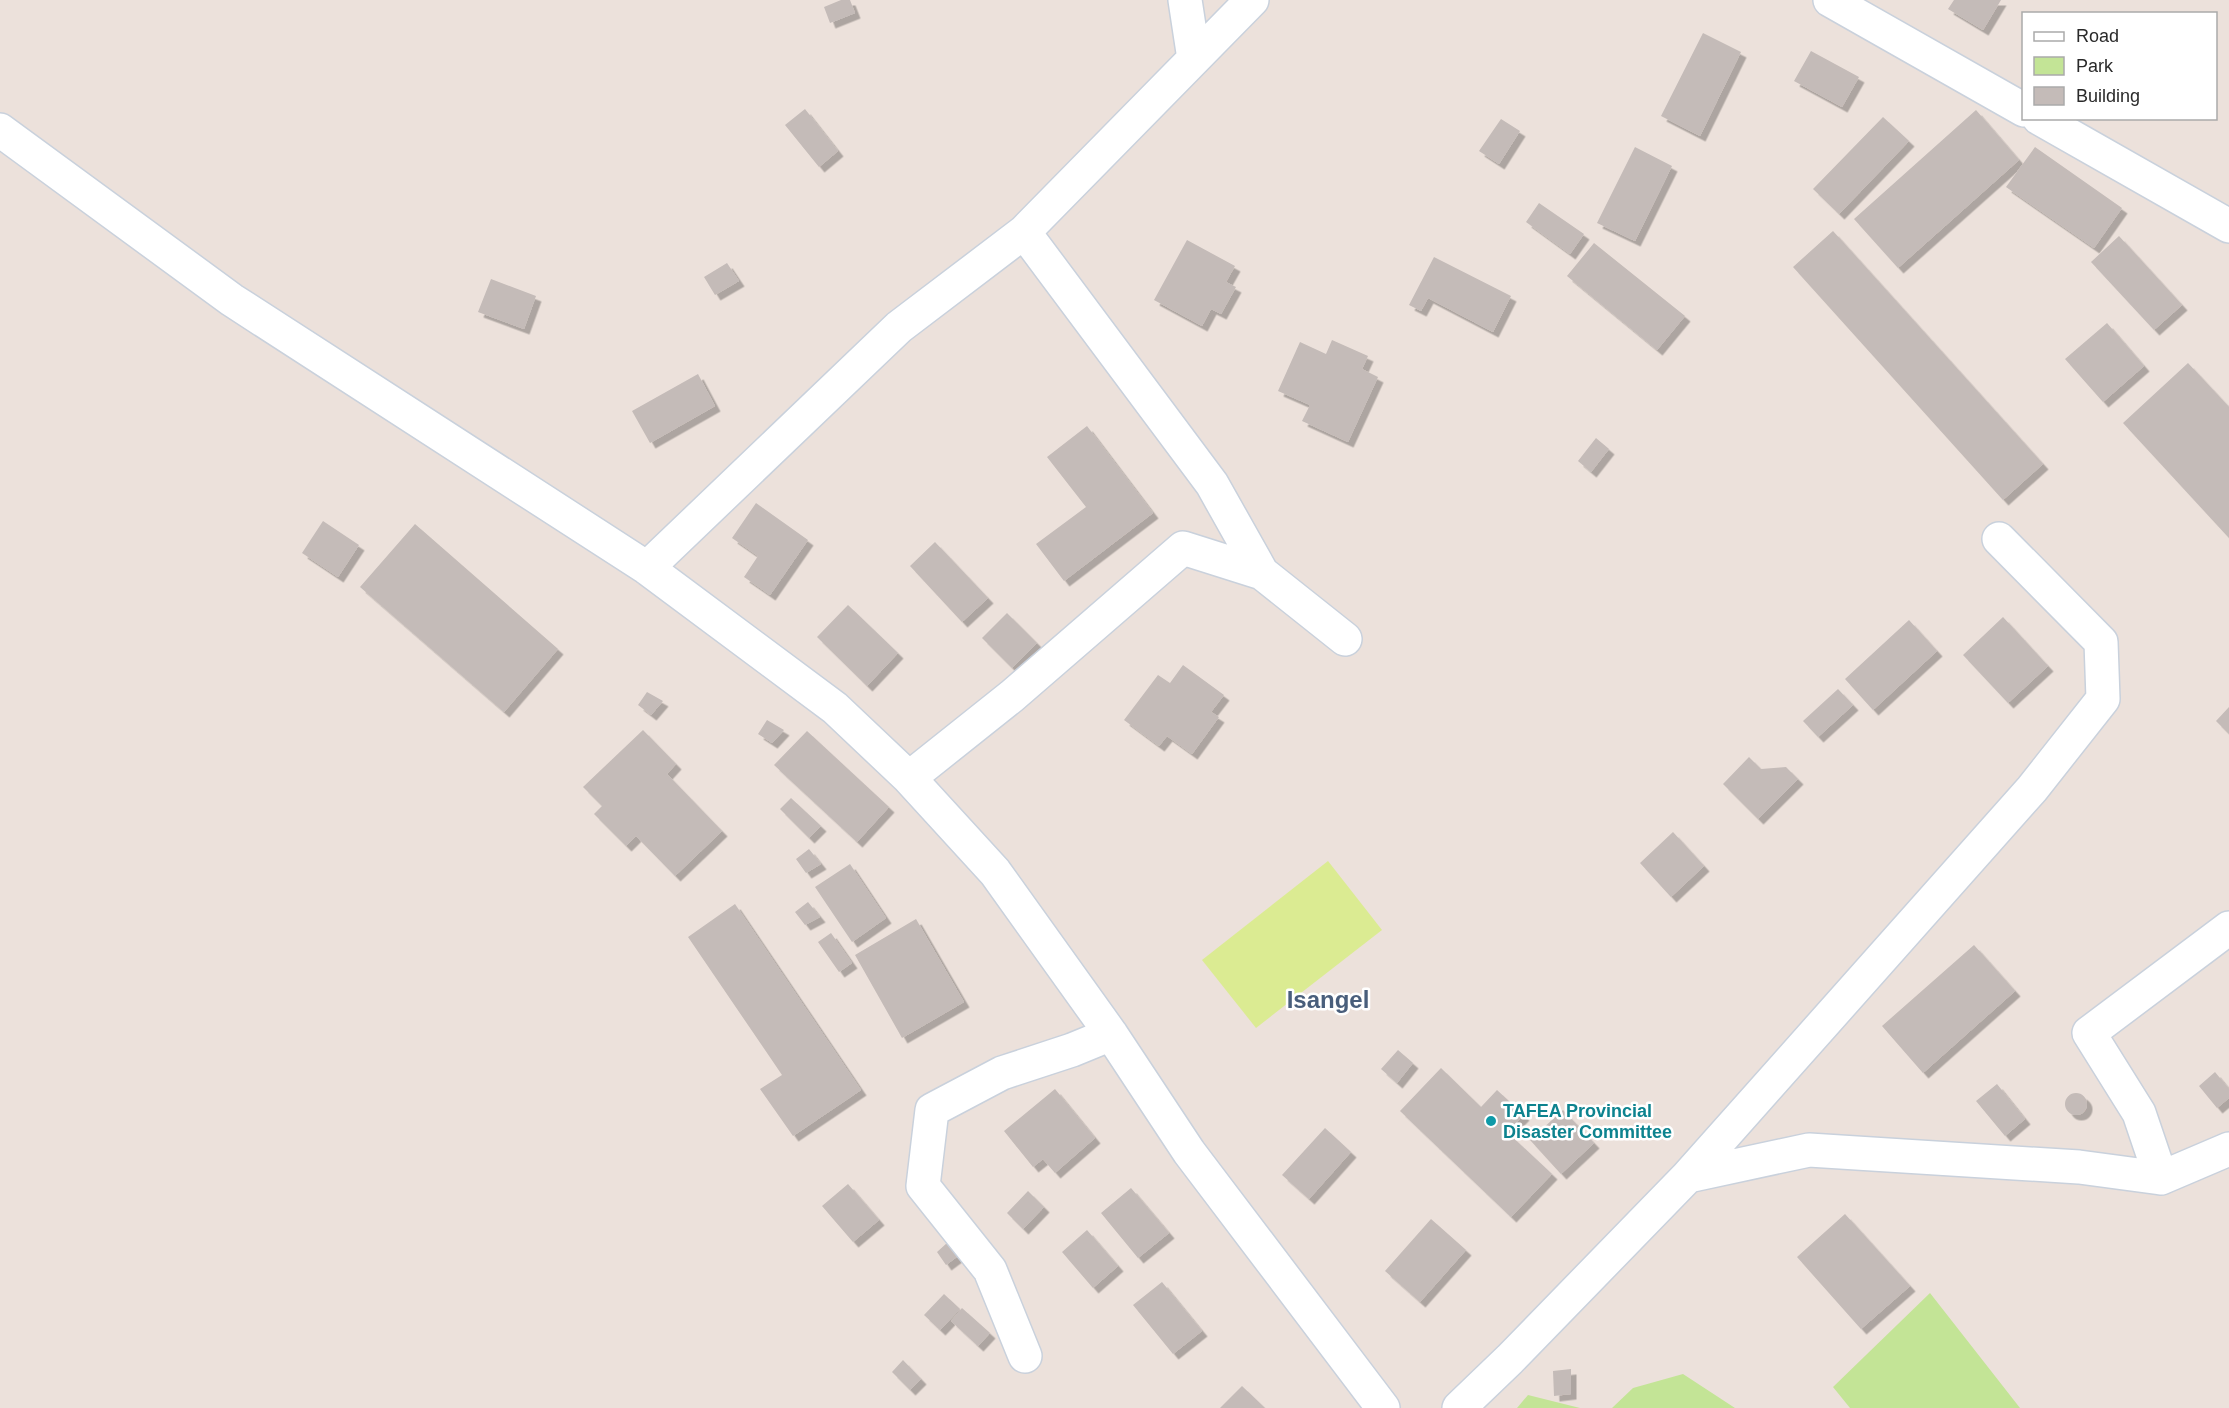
<svg xmlns="http://www.w3.org/2000/svg" width="2229" height="1408" font-family="Arial,sans-serif">
<style>
.green{fill:#c3e496}
.pitch{fill:#dbeb92}
.building{fill:#c4bbb8;filter:url(#shadow)}
.lines{fill:none;stroke-linecap:round;stroke-linejoin:round}
.minor-casing{stroke:#c9d1dc;stroke-width:36}
.minor{stroke:#fff;stroke-width:33}
.culture-dot{fill:#0f9aa8;stroke:#fff;stroke-width:2}
.labels{text-anchor:middle;dominant-baseline:central;stroke-width:5;stroke-linejoin:round;paint-order:stroke}
.culture-label{font-size:18px;font-weight:bold;fill:#0d838f;stroke:#fff;text-anchor:start}
.district-label{font-size:24px;font-weight:bold;fill:#495e7b;stroke:#fff}
</style>
<defs>
<filter id="shadow"><feDropShadow dx="5.5" dy="5.5" stdDeviation="0" flood-color="#0004"/></filter>
</defs>
<rect width="100%" height="100%" fill="#ece1db"/>
<path class="green" d="M1930 1293 2020 1408H1850L1833 1387Z
M1683 1374 1735 1408H1612L1633 1388Z
M1528 1395 1580 1408H1517Z"/>
<path class="pitch" d="M1328 861 1382 930 1256 1028 1202 960Z"/>
<path class="building" d="M841 0H850L855 13 830 23 824 7Z
M1954 0H2001L1983 30 1948 9Z
M1703 33 1741 52 1700 136 1661 116Z
M1811 51 1859 77 1842 107 1794 81Z
M805 109 838 151 819 167 785 125Z
M1976 110 2019 160 1898 268 1854 219Z
M1883 117 1909 141 1839 214 1813 189Z
M1501 119 1520 131 1499 164 1479 151Z
M1635 147 1672 166 1635 241 1597 223Z
M2035 147 2122 208 2094 248 2006 187Z
M1539 203 1584 234 1570 254 1526 222Z
M1833 231 2043 464 2003 500 1793 267Z
M2119 236 2182 305 2154 330 2091 262Z
M1187 240 1235 266 1226 282 1236 287 1221 314 1211 309 1202 326 1154 300Z
M1594 243 1685 316 1657 350 1567 276Z
M1434 257 1511 296 1493 332 1428 298 1421 311 1409 305Z
M727 263 739 281 715 295 704 277Z
M491 279 536 296 524 329 478 312Z
M2107 323 2144 366 2103 402 2065 359Z
M1332 340 1368 356 1362 369 1378 377 1348 442 1302 421 1310 405 1278 391 1300 342 1326 354Z
M2188 363 2229 407V538L2123 423Z
M698 374 715 406 650 443 632 411Z
M1087 426 1153 513 1064 581 1036 544 1086 507 1047 457Z
M1596 438 1609 449 1591 472 1578 461Z
M756 503 808 540 770 595 744 577 758 556 732 538Z
M323 521 359 545 338 577 302 553Z
M415 524 558 649 504 712 360 587Z
M935 542 988 598 962 622 910 566Z
M848 605 898 653 867 686 817 637Z
M1007 613 1037 643 1012 668 982 638Z
M2003 617 2048 666 2008 703 1963 655Z
M1909 620 1937 651 1873 710 1845 679Z
M1183 665 1224 695 1211 712 1219 717 1192 754 1167 736 1159 746 1124 720 1158 675 1170 683Z
M1838 689 1853 705 1818 737 1803 721Z
M647 692 663 701 651 715 638 705Z
M2229 707V734L2216 721Z
M767 720 784 730 772 743 758 734Z
M643 730 676 764 667 774 722 831 675 876 636 836 626 846 594 814 602 806 583 787Z
M807 731 889 807 857 842 774 765Z
M1749 757 1761 769 1786 767 1798 779 1758 819 1723 784Z
M791 798 821 826 809 838 780 809Z
M1673 832 1704 866 1671 897 1640 863Z
M809 849 821 864 806 873 796 859Z
M850 864 886 918 852 942 815 887Z
M808 902 820 917 805 925 795 912Z
M735 904 861 1090 793 1136 760 1089 782 1075 688 937Z
M916 919 964 1002 902 1038 855 955Z
M831 933 852 963 839 972 818 942Z
M1974 945 2015 991 1923 1073 1882 1026Z
M1398 1050 1413 1063 1397 1083 1381 1069Z
M1441 1068 1481 1107 1497 1090 1524 1115 1507 1132 1552 1174 1511 1217 1400 1111Z
M2215 1072 2229 1089V1098L2217 1108 2199 1086Z
M1997 1084 2025 1119 2005 1136 1976 1101Z
M1055 1089 1095 1138 1055 1173 1043 1159 1033 1167 1004 1131Z
M2065 1104a11 11 0 1 1 22 0a11 11 0 1 1-22 0Z
M1563 1110 1594 1143 1561 1174 1530 1140Z
M1325 1128 1351 1152 1309 1199 1282 1175Z
M848 1184 879 1220 853 1242 822 1206Z
M1131 1188 1169 1233 1138 1258 1101 1213Z
M1028 1191 1044 1207 1023 1229 1007 1213Z
M1845 1214 1910 1286 1861 1329 1797 1257Z
M1431 1219 1466 1250 1420 1302 1385 1271Z
M1087 1230 1118 1266 1093 1288 1062 1252Z
M947 1243 958 1256 946 1265 937 1252Z
M1162 1282 1202 1331 1173 1354 1133 1305Z
M944 1294 960 1309 940 1330 924 1315Z
M962 1308 990 1333 978 1346 951 1321Z
M903 1360 921 1379 910 1390 892 1372Z
M1571 1369V1394L1554 1396 1553 1371Z
M1242 1386 1265 1408H1220Z"/>
<g class="lines">
<defs>
<path id="minor" d="M1185 0 1194 59
M1830 0 2024 110
M2039 118 2229 226
M0 130 232 300 647 568 835 708 909 778 995 872 1111 1034 1189 1152 1383 1408
M1024 232 1212 484 1262 573
M647 568 899 327 1024 232 1252 0
M909 778 1012 696 1183 548 1262 573 1345 639
M1688 1176 1809 1150 2079 1167 2161 1178 2229 1149
M2161 1178 2139 1113 2089 1033 2229 928
M1025 1356 990 1270 923 1186 932 1110 1002 1073 1072 1050 1111 1034
M1459 1408 1510 1359 1688 1176 2032 789 2103 699 2101 642 1999 539"/>
</defs>
<use href="#minor" class="minor-casing"/>
<use href="#minor" class="minor"/>
</g>
<circle class="culture-dot" cx="1491" cy="1121" r="6"/>
<g class="labels">
<g class="culture-label">
<text x="1503" y="1111">TAFEA Provincial<tspan x="1503" dy="21">Disaster Committee</tspan></text>
</g>
<g class="district-label">
<text x="1328" y="999">Isangel</text>
</g>
</g>
<rect x="2022" y="12" width="195" height="108" fill="#ffffff" stroke="#aaaaaa" stroke-width="1.5"/>
<rect x="2034" y="32" width="30" height="9" fill="#ffffff" stroke="#aaaaaa" stroke-width="1.5"/>
<text x="2076" y="42" font-size="18" fill="#2a2a2a">Road</text>
<rect x="2034" y="57" width="30" height="18" fill="#c3e496" stroke="#aaaaaa" stroke-width="1.5"/>
<text x="2076" y="72" font-size="18" fill="#2a2a2a">Park</text>
<rect x="2034" y="87" width="30" height="18" fill="#c4bbb8" stroke="#aaaaaa" stroke-width="1.5"/>
<text x="2076" y="102" font-size="18" fill="#2a2a2a">Building</text>
</svg>
